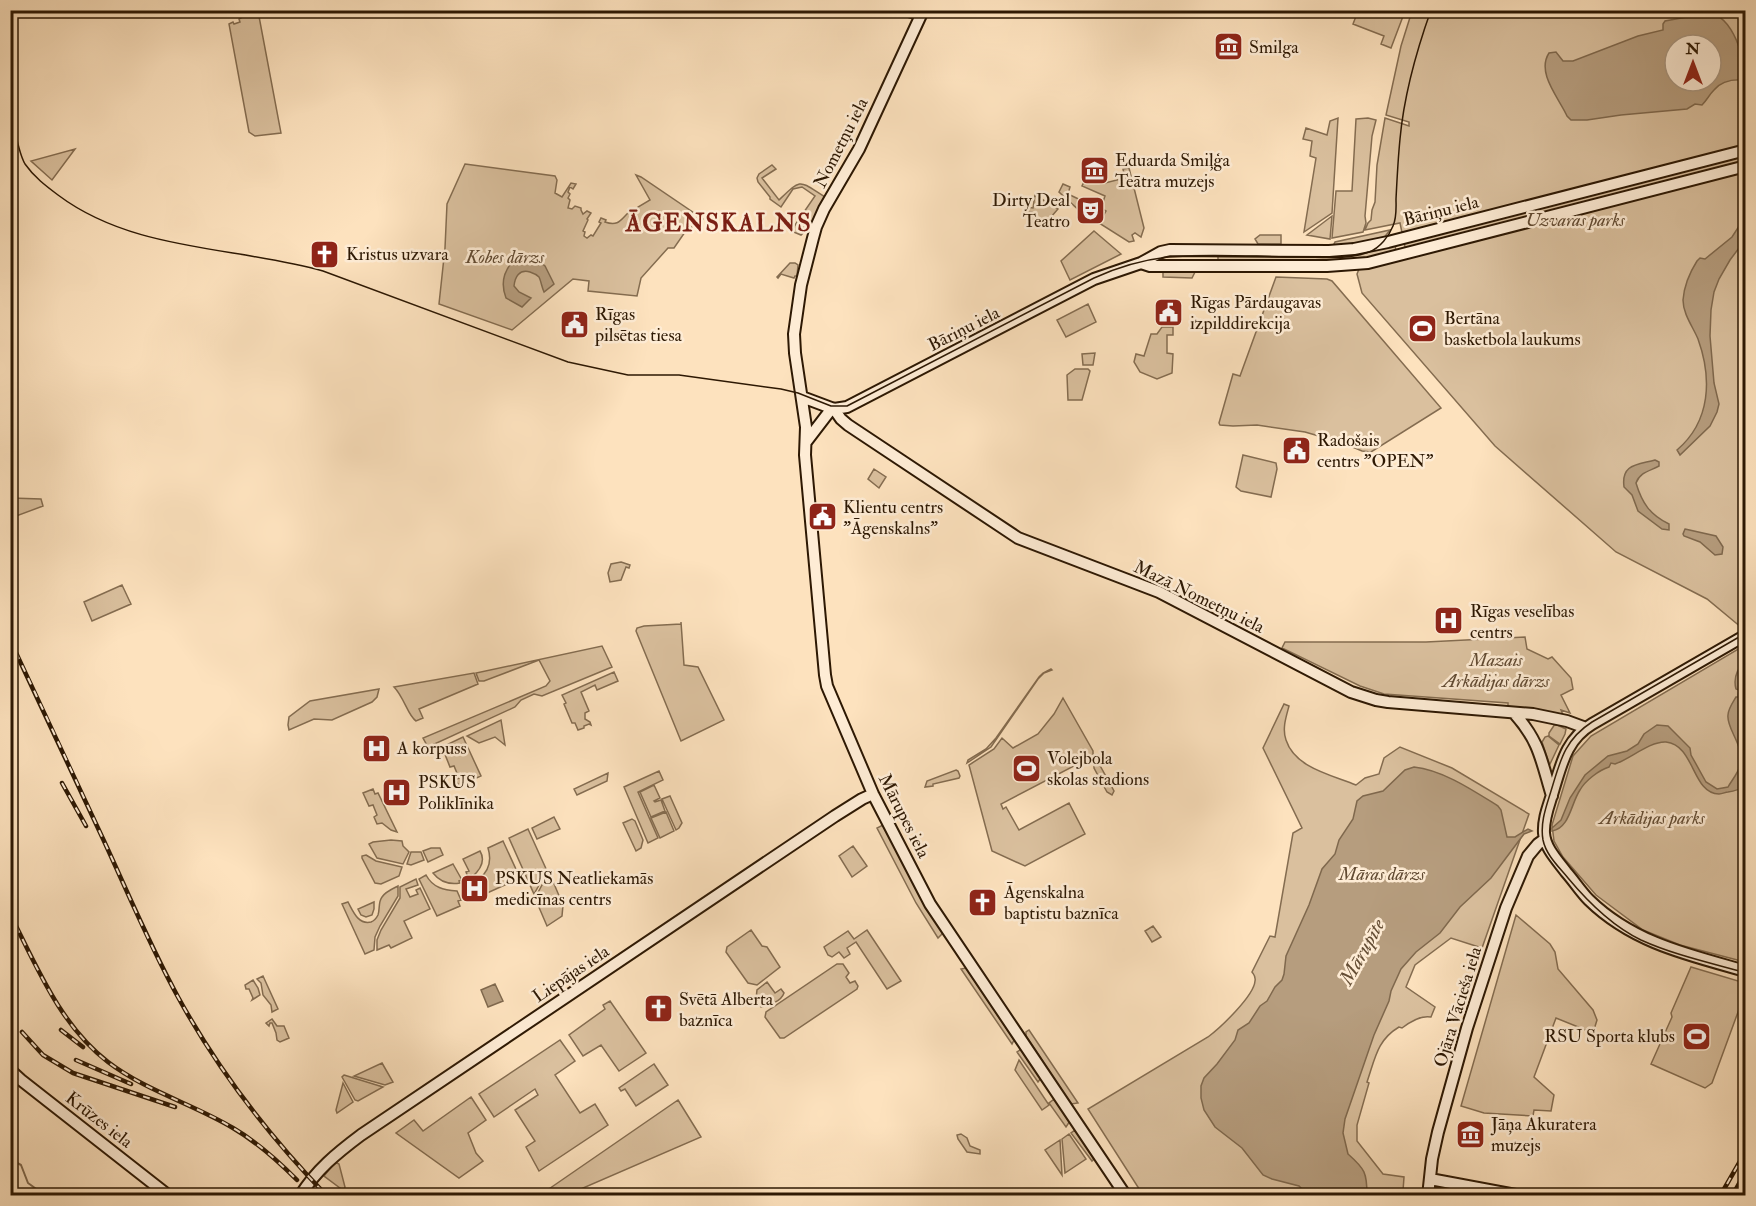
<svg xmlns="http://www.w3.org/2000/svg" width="1756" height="1206" font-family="'IM FELL Double Pica',serif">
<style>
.green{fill:#dac09e;stroke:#846c50;stroke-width:1.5;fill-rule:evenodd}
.water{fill:#b69d7e;stroke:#7f684d;stroke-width:1.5;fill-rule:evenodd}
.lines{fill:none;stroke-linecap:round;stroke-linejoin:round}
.stream{stroke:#7f684d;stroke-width:2}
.secondary-casing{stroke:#2d1803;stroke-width:14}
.secondary{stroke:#feecd5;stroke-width:10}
.tram{stroke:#2d1803;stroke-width:1.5}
.rail-casing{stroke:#2d1803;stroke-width:4.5}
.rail{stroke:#feecd5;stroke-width:2;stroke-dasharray:7;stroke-linecap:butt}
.labels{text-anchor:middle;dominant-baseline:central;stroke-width:5;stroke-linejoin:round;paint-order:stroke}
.poi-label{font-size:18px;fill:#2d1803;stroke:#feecd5;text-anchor:start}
.street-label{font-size:18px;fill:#2d1803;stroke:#feecd5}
.park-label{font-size:18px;font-style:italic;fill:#614a32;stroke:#feecd5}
.water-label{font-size:20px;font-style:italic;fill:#644d34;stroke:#feecd5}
.district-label{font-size:24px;font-weight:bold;letter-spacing:1.5px;fill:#7a1f14;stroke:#feecd5}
</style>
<rect width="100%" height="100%" fill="#fde2be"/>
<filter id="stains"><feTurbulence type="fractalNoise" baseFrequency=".00333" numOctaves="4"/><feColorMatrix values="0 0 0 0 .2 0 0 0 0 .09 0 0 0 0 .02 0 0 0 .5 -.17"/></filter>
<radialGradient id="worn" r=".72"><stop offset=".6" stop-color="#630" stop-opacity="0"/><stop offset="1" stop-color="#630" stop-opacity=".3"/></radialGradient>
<path class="green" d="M253 11H258L281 133 255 136 249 132 229 24 233 22 234 24 240 22 239 19Z
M1358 11H1405L1391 48 1381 44 1384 36 1353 24Z
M1412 11H1745V627L1742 628 1707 599 1616 552 1495 446 1362 293 1357 274 1359 269 1405 247 1400 223 1365 230 1368 223 1371 220 1372 210 1375 202 1377 165 1385 118 1409 126V122L1386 115 1401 46ZM1675 45H1711V81H1675Z
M1338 118 1332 213 1304 232 1316 158 1310 156 1312 141 1303 139 1306 128 1327 135 1330 121Z
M1356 119 1368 118 1376 120 1372 136 1365 216 1366 223 1363 232 1332 238 1336 191H1352Z
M75 149 52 180 31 161Z
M465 164 555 176 557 180 555 193 562 197 571 183 576 184 573 189 570 187 568 192 570 194 568 198 570 200 568 208 572 209 575 206 581 208V210L583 214 587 211 591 213 587 219 588 220 583 231 585 232 584 236 587 238 591 235 593 236 601 223 599 222 601 218 606 220 605 222C619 227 621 219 629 212L633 213 638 207 650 200 636 175 641 177 703 219 685 232 674 248H668L641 278 637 296 588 291 589 281 573 279 512 330 439 304 445 248 447 204Z
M772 165 776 169 762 178 779 200C802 178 798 180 825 197L809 227 801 235 791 231 815 196 802 187 793 189 781 207 770 199V197L758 182 757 178 759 174Z
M1129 168 1144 228 1141 237 1135 233 1132 235 1134 241 1129 242 1099 223 1106 211 1101 208 1105 196 1082 186 1086 178 1101 184 1125 178 1123 169Z
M1063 184 1070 187 1068 194 1087 203 1081 212 1059 192Z
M1035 195 1058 209 1044 225H1032V212L1025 211V207L1033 208Z
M1332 216 1330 239 1307 235Z
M1390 230 1383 239 1335 247 1334 244 1335 242Z
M1094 231 1121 254 1070 280 1061 261Z
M1260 235H1281V244H1258L1255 239Z
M1395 245 1396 251C1341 268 1275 262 1218 262V255Z
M790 263H795L798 265 797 276H795L794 278 781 274 778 278 777 277Z
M1163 272H1195L1192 278 1163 277Z
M1276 277 1327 279 1332 281 1441 408 1371 452 1362 451 1343 443 1305 432 1257 425 1233 426 1220 425 1219 423 1233 374 1240 376Z
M1088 304 1096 322 1066 337 1057 320Z
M1162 327H1173V335H1167V353L1173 354 1172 373 1157 379 1140 372 1134 362 1136 354 1144 356 1151 334H1157Z
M1095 353 1093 365H1083L1082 354Z
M1075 369H1088L1090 371 1082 400H1068L1067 375Z
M1243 455 1276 463 1277 469 1271 497 1241 491 1236 487Z
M874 469 886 477 879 488 868 479Z
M11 498 41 499 43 506 11 518Z
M621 562 630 565 629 568 626 567 621 580 610 582 608 573 611 564Z
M122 585 131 604 92 621 84 602Z
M681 622 684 665 698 667 724 720 681 741 636 631 637 628 644 626 681 624Z
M1525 637 1527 649 1548 659 1552 657 1571 678 1573 689 1561 695 1570 713 1561 710 1563 715 1508 707V703L1384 694 1360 686 1282 648 1285 642H1426Z
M1745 645V962L1680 945 1643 930 1596 895 1563 857 1554 841 1552 825 1573 756 1591 736Z
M602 646 612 667 542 696 534 694 521 700 515 707 428 747 423 738 546 686 550 681 539 660 484 681H479L476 673Z
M1051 669 1052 670 1044 673 1038 679 991 747 967 763 968 760 986 749 996 738 1039 677 1043 673Z
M614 672 618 681 597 690 595 685 581 692 589 711 585 713V719L590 722 591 725 589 724 584 726V728L578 730 575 723H572L564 704 566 703 562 695Z
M474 673 478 684 419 709 423 718 416 721C408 716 404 697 394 687Z
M379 689 377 697 372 702 332 720 314 719 289 730 288 725 289 717 310 701Z
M1063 698 1093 751V756L1001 804 1003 809 1006 807 1019 830 1069 803 1085 834 1025 866 992 851 969 765 994 749 1002 738 1013 748 1038 734 1054 714Z
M1284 704 1289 706C1286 717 1282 729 1286 740 1295 768 1332 775 1356 785L1365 778 1379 774 1384 758 1400 747 1452 768 1529 814 1482 948 1451 938 1415 965 1406 987 1435 1007 1431 1017C1421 1015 1411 1021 1402 1028L1399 1027C1377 1040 1375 1059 1367 1082L1369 1083 1357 1125V1141L1383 1174 1404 1177 1403 1191 1394 1196 1143 1195 1088 1109 1208 1037C1220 1028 1254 996 1255 981 1256 976 1254 975 1252 972L1270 936 1275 937 1293 833 1302 828 1263 748Z
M501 720 505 745 495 737 479 743 467 736Z
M1555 724 1566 729 1565 734 1560 744 1549 736V733Z
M1548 736 1559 745 1550 764 1549 763 1542 742 1545 737Z
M463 737 481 776 459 786 456 780 459 778 454 766 450 767 442 747Z
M1098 762 1114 791 1112 795 1107 792 1094 768V764Z
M956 770 958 771 960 776 959 778 933 784V786L925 787 927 781Z
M659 771 663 780 638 792 658 838 648 843 624 787Z
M608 773 607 781 577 795 574 789Z
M654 785 660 798 654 801 655 802 661 800 665 811 651 817 640 792Z
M373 789 375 794 378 793 397 832 391 830 382 823 377 824 374 817 377 815 373 805 369 806 363 793Z
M670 796 682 823 679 828 676 830 662 799Z
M666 812 674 831 660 838 651 818Z
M554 817 560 829 537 839 532 828Z
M632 819 635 821 643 840 641 848 636 851 623 823Z
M883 825 918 893 942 931V934L938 938 916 903 877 828Z
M528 829 547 871 534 894 509 838Z
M391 840 402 841 403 846 409 852 403 864 377 858 369 844 373 842Z
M503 841 520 878 485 894 479 879C489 871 492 861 488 848Z
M853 846 867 866 852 877 839 856Z
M431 848H440L443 855 428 862 423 851Z
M480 851C486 861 480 870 472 877L471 875 468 877 466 872 469 871 463 859Z
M411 852H421L424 860 411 865 407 864Z
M366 855 376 861 402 867 399 876 381 884 375 883 362 858V856Z
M453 864 462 880 459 881 460 883C448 885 440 882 433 873Z
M549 872 563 905 562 916 547 926 535 898Z
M426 875C433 888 444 890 457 891L461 900 458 901 460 906 437 916 419 879Z
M416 879 418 885 406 889 410 897 418 894 416 890 420 888 430 909 404 921 412 938 391 948 389 945 377 950V940L381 930 400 898V887Z
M398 886V896L380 926 375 937 374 950 365 954 342 904 348 902C353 911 358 925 371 922 374 921 376 919 378 915 380 910 378 902 382 897 385 892 392 889 398 886Z
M374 902V909L372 915 366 917 361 915 358 909Z
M1516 915 1550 944 1555 952 1558 969 1593 1010 1597 1020 1593 1033 1556 1018 1534 1077 1554 1095 1551 1111 1534 1110 1533 1116 1484 1113 1461 1106Z
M1153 926 1161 937 1152 942 1145 931Z
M751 930 762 946 767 947 780 967 757 985 748 983 726 952 727 947Z
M867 930 901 981 887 989 856 942 847 948 850 954 844 958 839 952 832 957 828 955 824 947 848 931 854 939Z
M837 964H843L849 973 846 977 850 983 855 981 858 986 857 989 784 1038H780L765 1017 766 1012Z
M1691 967 1745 983V993L1712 1083 1705 1088 1651 1064 1672 1017 1671 1013Z
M966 968 1014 1040 1012 1044 961 969Z
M263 976 278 1009 272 1012 271 1005 263 995 261 983 257 979Z
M253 980 258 988 260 995 252 1000 253 998 249 989H246L245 985Z
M767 982 775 993 781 989 784 993C781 1002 769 1005 761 1007L756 999 757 990Z
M610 1001 646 1053 619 1071 601 1045 583 1056 569 1035 605 1009 603 1005Z
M272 1019 277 1026H284L289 1038 280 1042 277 1040 276 1033 272 1023H270L269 1026 266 1023Z
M1029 1030 1078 1103 1071 1104 1026 1036V1032Z
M560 1040 575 1061 555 1075 580 1113 595 1104 608 1125 539 1171 526 1147 535 1141 515 1110 538 1095 535 1089 494 1117 479 1094Z
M1020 1050H1022L1041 1078 1038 1082 1017 1052Z
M1019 1060 1049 1105 1042 1110 1015 1070Z
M382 1063 393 1082 385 1085 354 1076Z
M654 1064 668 1085 636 1106 625 1089 621 1091 619 1088Z
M344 1075 383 1087 358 1101 355 1100 342 1077Z
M343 1083 353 1102 337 1113 336 1110Z
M471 1097 486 1120 468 1133 476 1153 483 1161 459 1178 396 1133 414 1120 423 1131Z
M678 1100 701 1137 567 1195H545L543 1193Z
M1053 1100H1057L1070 1121 1066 1127 1049 1103Z
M1075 1130 1094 1159 1092 1161 1071 1133Z
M961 1134 967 1138 970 1146 980 1150V1154L967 1152 958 1139 957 1135Z
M1069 1134 1086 1159 1065 1173 1062 1139Z
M1060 1140 1062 1175 1045 1150Z
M335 1162 339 1164 345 1187 344 1191 324 1176Z"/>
<path class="water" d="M1709 13C1733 16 1746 60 1745 80 1734 79 1722 80 1714 90 1709 95 1707 100 1702 105L1695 104 1687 109 1621 115 1587 120H1571L1567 116C1559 98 1536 73 1549 53L1556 52 1563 61H1573L1638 36 1663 30V24L1665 21ZM1675 45H1711V81H1675Z
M1745 217V240L1730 260 1719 279 1714 292 1711 310 1710 336 1714 383 1719 404 1717 412 1710 426 1680 455 1677 450C1711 421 1712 378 1698 339 1693 327 1683 314 1683 300 1684 287 1690 272 1697 261L1700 258 1705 259 1732 237Z
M535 258 545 266 554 284 544 292C542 288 541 281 539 277 536 274 533 273 530 272 519 269 515 277 514 286L519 292 531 298 522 307 506 298C501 285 503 272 513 261Z
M1655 460 1659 462V466C1650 471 1640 472 1636 483 1642 503 1650 515 1669 524V530L1662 529 1638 511 1632 495 1624 487C1621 464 1637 465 1655 460Z
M1685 529 1716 536 1723 547 1722 554 1715 555 1700 542 1684 536 1683 534Z
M1745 661V691L1744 692 1746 703 1745 786C1739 790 1735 791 1728 792 1725 792 1723 794 1719 794 1692 794 1695 745 1666 742 1650 741 1630 759 1615 764L1611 763 1609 767C1599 770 1585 781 1580 790 1571 803 1570 828 1552 831V828L1561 820 1570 798 1585 775 1608 756 1627 751 1638 744 1644 734 1657 725 1668 726 1690 748 1691 755 1706 782 1717 789 1728 787C1732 780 1738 773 1740 766 1745 745 1726 729 1728 715 1728 709 1733 702 1736 697H1738L1739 690 1736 689C1733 678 1737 669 1745 661Z
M1414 767C1443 770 1474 791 1498 806L1501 810 1507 837H1515L1528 829 1532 831 1524 834 1491 878 1460 907 1440 933 1416 952 1401 969 1391 991 1389 1001 1374 1035 1345 1119 1343 1133 1348 1154C1365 1169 1367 1173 1367 1195H1308L1299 1186 1272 1179 1263 1175 1242 1148 1215 1127 1204 1110 1201 1098V1086L1204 1078 1217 1064 1235 1040 1238 1030 1249 1023 1260 1006 1267 1001 1275 987 1282 980 1284 974 1286 956 1309 905 1322 869 1335 854 1339 840 1353 819 1357 801 1363 796 1383 791 1405 770Z
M495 984 503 1001 488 1007 481 990Z"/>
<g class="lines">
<path class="stream" d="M10 1159 21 1165 28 1183 46 1196"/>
<defs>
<path id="secondary" d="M906 10 921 15 859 149 824 209 816 227 813 238 801 285 794 334 795 353 806 427 805 455 825 675 827 686 873 794 930 904 1126 1196
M1141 263 1150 266H1327L1368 263 1746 166
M802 397 834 409 847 407 1094 279 1141 263 1161 252 1170 250 1329 251 1354 249 1388 242 1746 150
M834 409 841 419 848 425 1018 538 1159 592 1351 692 1376 700 1388 702 1533 714 1567 721 1586 728
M806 442 829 412 834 409
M1746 635 1592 724C1567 739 1562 762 1554 788 1550 803 1543 817 1544 833 1545 848 1557 860 1566 872 1574 881 1581 892 1589 900 1633 943 1689 955 1746 971
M1514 713C1540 742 1541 760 1552 796
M10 1070 21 1080 169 1196
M1430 1179 1521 1196
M300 1196C316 1170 337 1153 361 1135L835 816 862 799 873 794
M1428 1196 1432 1159 1438 1132 1467 1028 1506 908 1528 856 1538 844 1545 839"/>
</defs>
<use href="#secondary" class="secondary-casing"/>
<use href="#secondary" class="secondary"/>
<path class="tram" d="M10 106C14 123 17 150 25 164 34 177 46 186 58 195 134 252 234 246 323 271L568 362 628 375H679L781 389 798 393 831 406H847L1094 278C1118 267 1142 260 1168 257 1212 253 1257 257 1301 257 1322 257 1348 260 1369 252 1380 248 1389 236 1393 226 1397 217 1396 207 1396 199 1397 179 1398 159 1400 139 1404 95 1416 52 1431 10
M1746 633 1592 722C1564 740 1560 762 1551 791 1546 807 1540 823 1543 840 1546 855 1559 867 1568 878 1588 902 1612 926 1641 940 1674 955 1711 963 1746 973"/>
<defs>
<path id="rail" d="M10 640C42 707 73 774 104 841 128 893 150 946 178 997 218 1070 269 1136 327 1196
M62 783 86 826
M10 914C37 967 60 1025 108 1062 146 1091 193 1104 233 1128 257 1142 278 1161 297 1180
M61 1030 83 1047
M22 1032 43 1055 73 1073 175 1107
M76 1060 131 1084
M1720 1196 1746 1151
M1732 1196 1746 1171"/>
</defs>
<use href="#rail" class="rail-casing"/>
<use href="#rail" class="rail"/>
</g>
<defs>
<symbol id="museum-square" viewBox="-11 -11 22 22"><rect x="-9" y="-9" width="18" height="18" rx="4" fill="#8f2418" stroke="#feecd5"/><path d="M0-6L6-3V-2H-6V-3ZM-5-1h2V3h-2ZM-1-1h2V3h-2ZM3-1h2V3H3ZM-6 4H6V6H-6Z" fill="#fff"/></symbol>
<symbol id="theatre-square" viewBox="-11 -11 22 22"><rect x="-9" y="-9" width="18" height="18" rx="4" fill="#8f2418" stroke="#feecd5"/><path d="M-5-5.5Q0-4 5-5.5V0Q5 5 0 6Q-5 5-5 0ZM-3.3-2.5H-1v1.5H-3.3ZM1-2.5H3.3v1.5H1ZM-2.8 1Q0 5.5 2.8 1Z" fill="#fff"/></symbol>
<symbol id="church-square" viewBox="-11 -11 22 22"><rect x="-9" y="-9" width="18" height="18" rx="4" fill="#8f2418" stroke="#feecd5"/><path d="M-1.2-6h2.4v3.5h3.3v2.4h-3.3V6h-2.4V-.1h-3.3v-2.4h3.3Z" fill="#fff"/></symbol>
<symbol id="civic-square" viewBox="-11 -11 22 22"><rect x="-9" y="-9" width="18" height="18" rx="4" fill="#8f2418" stroke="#feecd5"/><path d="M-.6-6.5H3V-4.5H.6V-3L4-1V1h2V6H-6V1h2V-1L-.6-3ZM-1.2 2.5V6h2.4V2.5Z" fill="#fff"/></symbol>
<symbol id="stadium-square" viewBox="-11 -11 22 22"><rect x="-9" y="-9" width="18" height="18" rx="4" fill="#8f2418" stroke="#feecd5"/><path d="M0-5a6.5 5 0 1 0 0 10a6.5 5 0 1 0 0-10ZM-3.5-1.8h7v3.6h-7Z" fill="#fff"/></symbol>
<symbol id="hospital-square" viewBox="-11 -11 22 22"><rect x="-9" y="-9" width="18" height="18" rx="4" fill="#8f2418" stroke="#feecd5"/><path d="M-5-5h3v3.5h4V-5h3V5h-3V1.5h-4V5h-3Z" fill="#fff"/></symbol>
</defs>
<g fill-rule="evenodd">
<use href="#museum-square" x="1212" y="30" width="33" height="33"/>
<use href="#museum-square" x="1078" y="154" width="33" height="33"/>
<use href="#theatre-square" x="1074" y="194" width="33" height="33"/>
<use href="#church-square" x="308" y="238" width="33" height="33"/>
<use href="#civic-square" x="1152" y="296" width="33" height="33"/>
<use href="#civic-square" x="558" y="308" width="33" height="33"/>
<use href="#stadium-square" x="1406" y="312" width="33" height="33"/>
<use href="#civic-square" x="1280" y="434" width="33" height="33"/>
<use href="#civic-square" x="806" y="500" width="33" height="33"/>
<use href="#hospital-square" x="1432" y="604" width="33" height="33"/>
<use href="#hospital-square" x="360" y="732" width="33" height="33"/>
<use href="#stadium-square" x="1010" y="752" width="33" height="33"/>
<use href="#hospital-square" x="380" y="776" width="33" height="33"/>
<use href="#hospital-square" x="458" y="872" width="33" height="33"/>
<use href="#church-square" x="966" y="886" width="33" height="33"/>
<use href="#church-square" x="642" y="992" width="33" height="33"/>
<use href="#stadium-square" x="1680" y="1020" width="33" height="33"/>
<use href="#museum-square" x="1454" y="1118" width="33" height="33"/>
</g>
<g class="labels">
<g class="poi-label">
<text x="1249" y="47">Smilga</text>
<text x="1115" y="160">Eduarda Smiļģa<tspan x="1115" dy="21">Teātra muzejs</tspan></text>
<text x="1070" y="200" text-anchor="end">Dirty Deal<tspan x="1070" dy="21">Teatro</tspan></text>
<text x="346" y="254">Kristus uzvara</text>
<text x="1190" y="302">Rīgas Pārdaugavas<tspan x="1190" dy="21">izpilddirekcija</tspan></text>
<text x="595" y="314">Rīgas<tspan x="595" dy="21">pilsētas tiesa</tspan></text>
<text x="1444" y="318">Bertāna<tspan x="1444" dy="21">basketbola laukums</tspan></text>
<text x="1317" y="440">Radošais<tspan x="1317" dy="21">centrs "OPEN"</tspan></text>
<text x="843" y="507">Klientu centrs<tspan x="843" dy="21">"Āgenskalns"</tspan></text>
<text x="1470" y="611">Rīgas veselības<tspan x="1470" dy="21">centrs</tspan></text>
<text x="397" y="748">A korpuss</text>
<text x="1047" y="758">Volejbola<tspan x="1047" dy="21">skolas stadions</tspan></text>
<text x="418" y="782">PSKUS<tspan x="418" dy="21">Poliklīnika</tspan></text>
<text x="495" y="878">PSKUS Neatliekamās<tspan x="495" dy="21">medicīnas centrs</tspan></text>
<text x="1004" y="892">Āgenskalna<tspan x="1004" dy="21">baptistu baznīca</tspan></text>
<text x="679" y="999">Svētā Alberta<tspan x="679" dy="21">baznīca</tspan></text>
<text x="1675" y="1036" text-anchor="end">RSU Sporta klubs</text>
<text x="1491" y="1124">Jāņa Akuratera<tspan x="1491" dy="21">muzejs</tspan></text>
</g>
<g class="street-label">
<text transform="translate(841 143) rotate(-63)">Nometņu iela</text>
<text transform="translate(1441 211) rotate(-14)">Bāriņu iela</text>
<text transform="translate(964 329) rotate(-27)">Bāriņu iela</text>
<text transform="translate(1199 597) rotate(26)">Mazā Nometņu iela</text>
<text transform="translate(904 816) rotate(63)">Mārupes iela</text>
<text transform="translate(571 974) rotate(-34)">Liepājas iela</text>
<text transform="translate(1458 1007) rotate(-73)">Ojāra Vācieša iela</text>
<text transform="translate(99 1120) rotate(38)">Krūzes iela</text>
</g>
<g class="park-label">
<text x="1575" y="220">Uzvaras parks</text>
<text x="505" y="257">Kobes dārzs</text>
<text x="1496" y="660">Mazais<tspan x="1496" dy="21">Arkādijas dārzs</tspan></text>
<text x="1652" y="818">Arkādijas parks</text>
<text x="1382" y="874">Māras dārzs</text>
</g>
<g class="water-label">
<text transform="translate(1362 952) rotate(-61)">Mārupīte</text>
</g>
<g class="district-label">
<text x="719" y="223">ĀGENSKALNS</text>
</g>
</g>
<rect width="1756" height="1206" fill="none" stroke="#fde2be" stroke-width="36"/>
<rect x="12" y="12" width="1732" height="1182" fill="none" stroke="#2d1803" stroke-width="3"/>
<rect x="18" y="18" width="1720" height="1170" fill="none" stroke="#2d1803" stroke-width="1.5"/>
<g transform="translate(1693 63)"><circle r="28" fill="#feecd5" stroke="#aa9781" stroke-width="1.5"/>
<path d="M0-4.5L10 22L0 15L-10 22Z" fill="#8f2418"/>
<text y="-9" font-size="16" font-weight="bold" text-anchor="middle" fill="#2d1803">N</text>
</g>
<rect width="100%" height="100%" filter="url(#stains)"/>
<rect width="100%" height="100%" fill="url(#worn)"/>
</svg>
